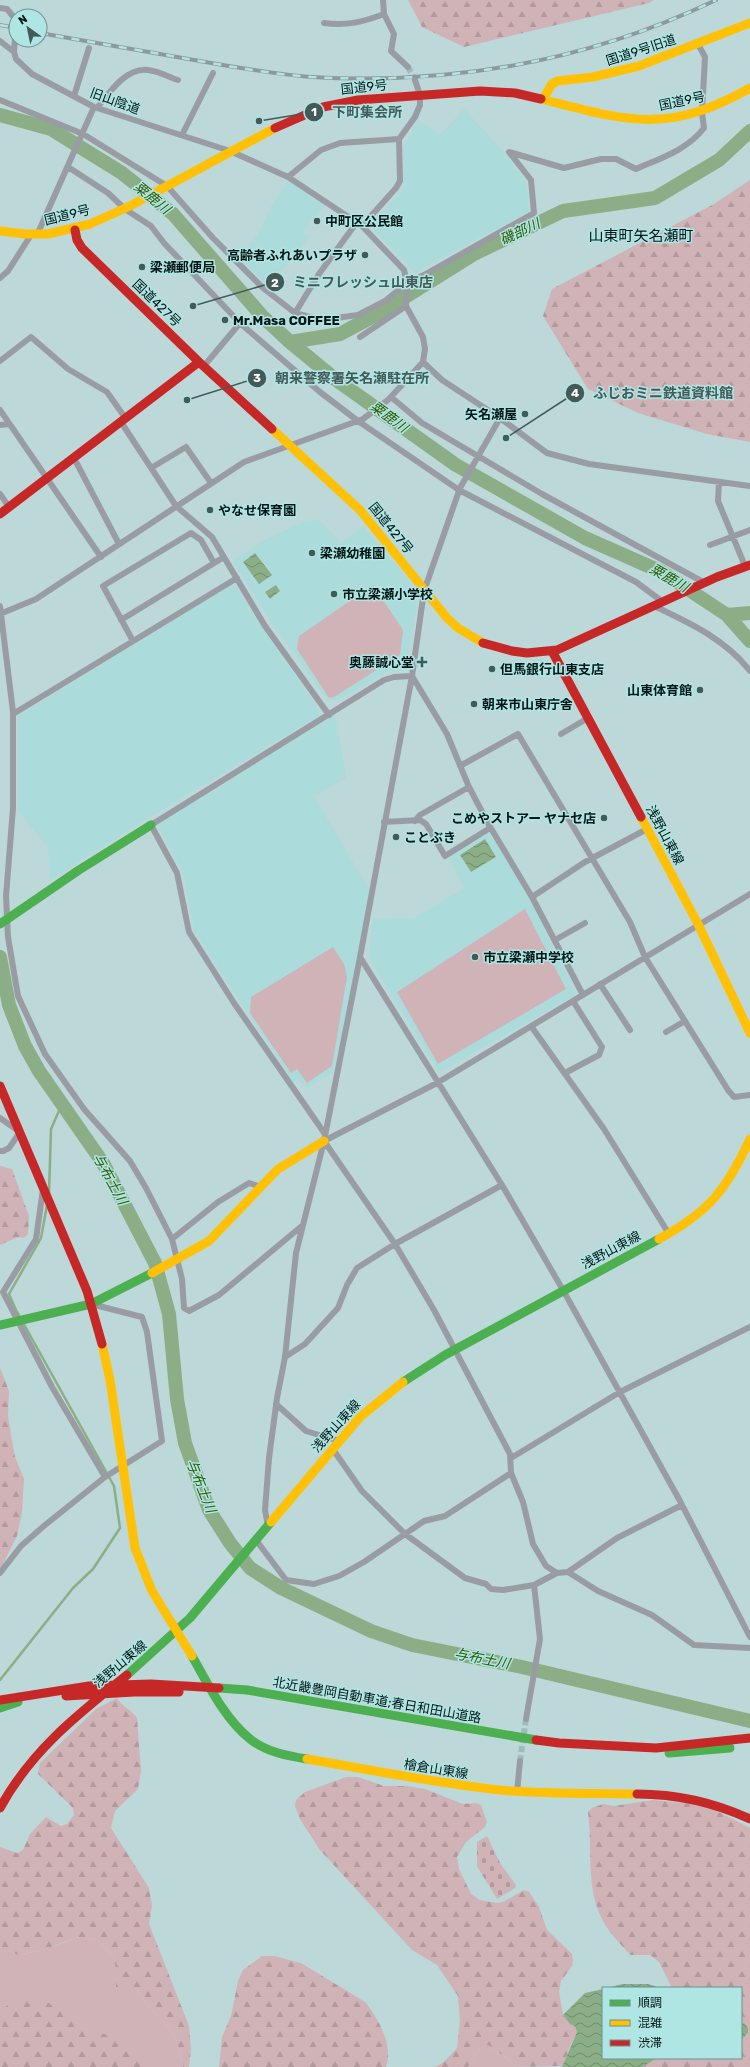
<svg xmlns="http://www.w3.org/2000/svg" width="750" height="2067" font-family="Rubik,'Noto Sans JP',sans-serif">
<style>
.built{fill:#acdbdb}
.green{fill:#d0b3b6}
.forest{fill:url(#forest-firs)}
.cemetery{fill:url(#cemetery-stones)}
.water{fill:url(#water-waves)}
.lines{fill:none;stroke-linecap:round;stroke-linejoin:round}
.stream{stroke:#8cae86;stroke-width:2.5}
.river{stroke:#8cae86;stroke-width:14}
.street-tunnel{stroke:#a0bbbb;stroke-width:6;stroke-dasharray:6 3;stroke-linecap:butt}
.street{stroke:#999ca3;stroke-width:6}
.fast{stroke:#4caf50;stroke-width:9}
.slow{stroke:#ffc107;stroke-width:9}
.jam{stroke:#c62828;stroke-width:9}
.rail-casing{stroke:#8e999c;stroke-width:4}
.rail{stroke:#afe5e3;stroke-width:2.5;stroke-dasharray:8;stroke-linecap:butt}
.poi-dot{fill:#435a59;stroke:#afe5e3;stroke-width:1.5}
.labels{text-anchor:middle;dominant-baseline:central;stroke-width:3;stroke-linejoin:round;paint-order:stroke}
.street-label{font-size:13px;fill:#021615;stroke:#afe5e3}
.poi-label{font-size:13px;font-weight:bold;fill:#021615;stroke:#afe5e3;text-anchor:start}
.water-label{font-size:14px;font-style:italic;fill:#2f5b02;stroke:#afe5e3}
.quarter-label{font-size:15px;fill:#021615;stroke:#afe5e3}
.leader{fill:none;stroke:#435a59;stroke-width:1.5}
.callout-dot{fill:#435a59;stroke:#afe5e3;stroke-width:1.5}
.mark-label{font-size:12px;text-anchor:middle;font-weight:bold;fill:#fff}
.callout-label{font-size:14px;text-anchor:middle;font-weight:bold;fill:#435a59;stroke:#afe5e3;stroke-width:3;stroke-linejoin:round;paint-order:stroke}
</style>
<defs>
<pattern id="forest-firs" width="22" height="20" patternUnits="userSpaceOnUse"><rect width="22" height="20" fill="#d0b3b6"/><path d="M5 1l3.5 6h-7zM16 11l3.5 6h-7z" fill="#b1999c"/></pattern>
<pattern id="cemetery-stones" width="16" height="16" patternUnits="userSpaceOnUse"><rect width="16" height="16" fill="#d0b3b6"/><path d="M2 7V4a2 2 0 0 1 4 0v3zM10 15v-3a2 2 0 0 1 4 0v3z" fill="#b1999c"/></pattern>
<pattern id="water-waves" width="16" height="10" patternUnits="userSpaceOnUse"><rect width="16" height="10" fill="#8cae86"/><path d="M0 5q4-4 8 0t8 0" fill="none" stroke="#708d6c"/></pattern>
</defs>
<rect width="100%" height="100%" fill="#bcd8d8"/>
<path class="built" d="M464 109 502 150 527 183 529 211 415 273 376 233 373 224 404 188 403 148 418 119 440 135Z
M288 181 326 204 303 231 309 237 269 287 239 259 259 232 270 208Z
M319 520 341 543 363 526 411 583 410 585 414 592 417 605 406 666 401 670 386 672 339 700H328L270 621 233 561 263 541 305 521Z
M234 583 269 638 316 705 319 716 148 818 50 880 48 847 18 811V716Z
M335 715 346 778 314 796 370 891 334 1072 307 1088 297 1079 293 1082 194 931 184 875 158 827V824Z
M486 832 490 833 528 896 576 994 442 1071H438L369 958 373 918 412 919 465 888 448 858Z"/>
<path class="green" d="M373 585 403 630 400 655 334 697 329 698 297 649 299 636Z
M525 909 566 989 438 1064 397 992Z
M333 947 344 964 347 977 332 1066 307 1083 297 1069 291 1073 250 1013 251 997Z
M79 1937 97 1940 114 1957 116 1971V1989L119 1993 129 1988H135L149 2007 171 2030 178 2045 183 2067H0V1950H7L18 1955 43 1950Z
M488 2045 512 2062 515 2067H468C474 2058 476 2048 488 2045Z"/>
<path class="forest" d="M408 0H654L649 3 464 47 422 27Z
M750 180V442L707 434 638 413 588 389 543 316 552 289 714 204Z
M0 1166 12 1169 29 1216 28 1234 24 1238 18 1237 0 1245Z
M0 1368 9 1391 8 1415 11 1435 15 1457 24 1479 22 1512 17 1536 0 1570Z
M117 1698C124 1709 131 1709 137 1718L141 1771 138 1789 115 1811 111 1828 149 1888 152 1906 149 1924 189 2026 191 2049 189 2067H183L178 2045 171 2030 149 2007 135 1988H129L118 1994 116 1989V1971L114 1957 97 1940 78 1937 43 1950 18 1955 7 1950H0V1847L17 1853 23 1850 30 1834 46 1817 61 1826 67 1824 74 1815 73 1808 38 1774 40 1763 96 1709Z
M346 1777H358L384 1786H407L425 1789 463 1804 476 1803 481 1805 487 1822 485 1827 466 1842 457 1857 459 1869 471 1894 480 1900 497 1903 503 1902 524 1890 529 1892 539 1907 547 1930 572 1954 573 1960 572 1966 561 1981 559 1992 563 2015 575 2026 577 2032 569 2048 564 2066 515 2067 512 2062 488 2045C476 2048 474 2058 468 2067H435L444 2062 457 2048 460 2021 458 1996 437 1965 412 1950 320 1850 300 1819 295 1806 296 1800 305 1792Z
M653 1800 693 1804 711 1808 750 1828V2067H643L657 2058H741V2040L748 2034 744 2023 741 2024V1988H672L659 1962 650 1955H630C621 1944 609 1933 603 1921 585 1887 593 1849 588 1812L592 1808 603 1804 614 1806Z
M262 1956H274L301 1963 365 2002C378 2017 394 2047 386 2067H219L222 2037 231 2016 238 1981 243 1970Z
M43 1999 73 2020 137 2049 154 2067H0V2010L10 2004Z"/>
<path class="cemetery" d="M487 1836 500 1863 516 1885 515 1888 497 1899 477 1866V1842Z"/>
<path class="water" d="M255 553 272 575 259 584 243 562Z
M276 585 280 591 270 599 265 592Z
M485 839 496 857 471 872 460 855Z
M622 1984H648L660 1988H607Z
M603 1989V2058H657L643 2067H562L577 2032 575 2026 570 2024 563 2015 585 1993Z
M744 2023 748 2028V2033L741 2040V2024Z"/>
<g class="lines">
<path class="stream" d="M49 1193 51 1129 62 1104
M0 1680 73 1588 93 1569 120 1528 114 1486 16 1310 9 1294 41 1238 47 1205"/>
<path class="river" d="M0 115 51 129 122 173 173 214 263 317 290 342 335 379 456 465 585 538 662 572 727 615 750 641
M290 342 340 334 381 312 474 254 563 211 655 198 719 160 750 131
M727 615 750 613
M0 957 9 1005 25 1046 39 1071 103 1163 155 1263 169 1314 177 1399 185 1443 209 1510 230 1543 250 1568 281 1588 371 1631 412 1645 522 1667 750 1721"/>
<path class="street-tunnel" d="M408 67 415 80
M520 1761 526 1719"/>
<path class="street" d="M383 0 384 14 394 34 391 51 408 67
M0 8 7 9 16 20
M324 23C346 26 363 22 384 14
M0 41 14 52
M74 96 89 48
M0 100 83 134 167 186 213 238 263 288 295 313 321 320 358 315 385 301 407 283 424 275 534 213 531 180 509 152 564 168 601 159H616L636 169C661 158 687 150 704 128L702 113 705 57 698 44
M97 108C109 93 126 67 148 70 158 71 169 77 178 80
M182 135 213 73
M68 167 108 193 125 209 151 226 164 243 241 324 320 392 358 421 459 490 636 582 663 602
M288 177 321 150 340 143 399 139
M362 226 396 188 400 181 399 139 415 117 420 105V95L415 80
M37 235 94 107
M0 278 8 271 31 235
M295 313 319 274 357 222
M360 337 406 306
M0 361 31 337 68 369 107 392 126 419
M423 362 442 380 500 418 547 453 589 464 750 486
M204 366 240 323
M391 397 422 423 542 494 705 583
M0 410 101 557
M121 422 176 506 212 537 265 626 329 715
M0 425 9 424
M74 458 119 544
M151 468 186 447 211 483
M719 482 718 501 745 566
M0 494 9 507
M710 545 750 530
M0 606 13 712V808L6 896 8 937 18 996 45 1054 84 1109 130 1161 146 1188 172 1239
M654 606C690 623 725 639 750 671
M0 614 36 599 244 462 363 419 388 400 423 362 425 349 423 337 406 306 407 283 404 270 362 226 288 177 230 151 94 107 32 74 16 59 14 52 16 25
M121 620 224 557
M133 641 103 586 191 533 201 540 214 563
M412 676 447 734 469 787 489 825 532 897 583 995
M13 714 237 578
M561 734 588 718
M460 766 518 734 630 922 645 957 728 1090 734 1097 750 1095
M415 821 420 815 469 787
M384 822 420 820 426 824 445 856 490 828
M532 897 585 862 647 829
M555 940 585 923
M360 957 502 1185 563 1290 680 1501 750 1637
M600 984 630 1030
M531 1026 604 1129 669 1234
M666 1032 685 1021
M565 1073 599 1055 602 1047 573 1001
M0 1118 20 1132 9 1148 3 1151H0
M325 1134 234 1003 189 932 177 873 151 825 384 680 394 677 412 676
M324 1141 395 1244 434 1310 510 1454 511 1473 523 1502 533 1544 546 1566 557 1573
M324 1141 437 1083 750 894
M261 1187 249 1183 218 1202 172 1239 182 1279 184 1308 189 1311 219 1295 303 1225
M43 1189 36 1239 3 1292 52 1387 105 1477
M285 1357 305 1344 338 1308 347 1285 357 1268 395 1244 502 1185
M276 1404 306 1431 339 1441
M332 1448 362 1491 405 1534 465 1578 486 1584 491 1589 503 1590 534 1585 557 1573 568 1572 617 1538 682 1505
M511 1458 620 1392 750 1327
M268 1526 265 1510 269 1458 277 1398 285 1357 296 1253 324 1141 360 957 412 676 424 591 460 488 500 418
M256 1540 286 1580 314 1584 339 1576 364 1562 424 1521 445 1516 511 1473
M568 1572 598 1591 652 1615 694 1645 750 1648
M0 1573 21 1546 45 1525 105 1477 162 1441 147 1332 142 1317 91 1304
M526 1719 540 1639 534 1585
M517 1792 520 1761"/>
<path class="fast" d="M0 924 79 870 151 825
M0 1325 91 1304 152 1273
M403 1382 445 1355 659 1239
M192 1656C208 1684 224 1718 250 1739 266 1752 288 1756 307 1759
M127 1675 190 1618 271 1522
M219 1688 247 1690 536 1740
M0 1708 18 1702
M669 1753 730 1748"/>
<path class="slow" d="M544 98 551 85 557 81 593 77 639 66 750 23
M541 99C628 121 667 135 750 88
M0 231 25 234H48L90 224 130 206 275 128
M272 429 360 510 447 618 458 628 483 643
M641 817 698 924 750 1033
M659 1239C709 1212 727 1189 750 1139
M152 1273 209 1241 278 1169 324 1141
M102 1344 110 1380 135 1548 152 1591 192 1656
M271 1522 360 1417 403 1382
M307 1759C372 1770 435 1783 500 1790 545 1794 591 1793 637 1794"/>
<path class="jam" d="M275 128 323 107 358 100 480 91 515 93 541 99
M75 230 77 240 82 248 199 362 272 429
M0 514 199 362
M483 643 512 651 527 653 557 650 717 577 750 565
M552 651 641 817
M0 1086 87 1291 102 1344
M66 1696 134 1692H179
M0 1700 89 1686 151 1684 219 1688
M536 1740 559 1743 656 1748 750 1738
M637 1794C677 1794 713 1802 750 1819
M0 1808C31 1751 77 1715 127 1675"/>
<defs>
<path id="rail" d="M0 25 16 28
M40 33C91 42 143 51 194 60 233 67 272 74 311 77 452 85 589 61 716 0"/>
</defs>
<use href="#rail" class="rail-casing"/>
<use href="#rail" class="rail"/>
</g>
<g class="poi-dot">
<circle cx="317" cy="221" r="4"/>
<circle cx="365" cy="255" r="4"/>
<circle cx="142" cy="267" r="4"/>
<circle cx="225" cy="320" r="4"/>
<circle cx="525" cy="414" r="4"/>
<circle cx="210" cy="510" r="4"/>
<circle cx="312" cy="553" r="4"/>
<circle cx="334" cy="594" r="4"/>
<path d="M420 656h4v4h4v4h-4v4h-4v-4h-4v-4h4z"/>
<circle cx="492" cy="669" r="4"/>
<circle cx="700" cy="690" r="4"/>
<circle cx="474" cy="704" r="4"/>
<circle cx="604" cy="818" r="4"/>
<circle cx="396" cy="837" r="4"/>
<circle cx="475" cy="957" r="4"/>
</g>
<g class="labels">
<g class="street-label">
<text transform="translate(641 50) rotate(-18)">国道9号旧道</text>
<text transform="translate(364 87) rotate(-6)">国道9号</text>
<text transform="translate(115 101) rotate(20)">旧山陰道</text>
<text transform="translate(682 101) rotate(-12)">国道9号</text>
<text transform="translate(67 215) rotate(-14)">国道9号</text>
<text transform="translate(157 303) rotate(44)">国道427号</text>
<text transform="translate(391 528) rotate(51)">国道427号</text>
<text transform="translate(665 835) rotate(62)">浅野山東線</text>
<text transform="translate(611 1250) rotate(-28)">浅野山東線</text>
<text transform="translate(336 1426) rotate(-48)">浅野山東線</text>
<text transform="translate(120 1664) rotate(-40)">浅野山東線</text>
<text transform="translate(377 1700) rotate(10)">北近畿豊岡自動車道;春日和田山道路</text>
<text transform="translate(436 1769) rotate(9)">檜倉山東線</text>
</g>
<g class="poi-label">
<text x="325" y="221">中町区公民館</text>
<text x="357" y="255" text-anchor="end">高齢者ふれあいプラザ</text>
<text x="150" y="267">梁瀬郵便局</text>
<text x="233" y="320">Mr.Masa COFFEE</text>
<text x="517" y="414" text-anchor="end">矢名瀬屋</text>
<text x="218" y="510">やなせ保育園</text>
<text x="320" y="553">梁瀬幼稚園</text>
<text x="342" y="594">市立梁瀬小学校</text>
<text x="414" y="662" text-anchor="end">奥藤誠心堂</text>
<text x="500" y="669">但馬銀行山東支店</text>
<text x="692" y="690" text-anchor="end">山東体育館</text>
<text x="482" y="704">朝来市山東庁舎</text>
<text x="596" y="818" text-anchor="end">こめやストアー ヤナセ店</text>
<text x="404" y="837">ことぶき</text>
<text x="483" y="957">市立梁瀬中学校</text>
</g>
<g class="water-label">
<text transform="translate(152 198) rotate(39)">粟鹿川</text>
<text transform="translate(520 232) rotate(-25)">磯部川</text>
<text transform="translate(389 417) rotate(36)">粟鹿川</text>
<text transform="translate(669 578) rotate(30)">粟鹿川</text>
<text transform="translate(110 1179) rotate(61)">与布土川</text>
<text transform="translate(201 1486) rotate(68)">与布土川</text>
<text transform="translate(482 1659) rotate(11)">与布土川</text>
</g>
<g class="quarter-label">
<text x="641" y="236">山東町矢名瀬町</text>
</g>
</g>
<path class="leader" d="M259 121L314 112M193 306L275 282M187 400L257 378M506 438L575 393"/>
<g class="callout-dot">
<circle cx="259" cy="121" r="4"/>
<circle cx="193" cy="306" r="4"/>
<circle cx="187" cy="400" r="4"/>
<circle cx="506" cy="438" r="4"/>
<circle cx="314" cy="112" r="10"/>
<circle cx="275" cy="282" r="10"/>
<circle cx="257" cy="378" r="10"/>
<circle cx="575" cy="393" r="10"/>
</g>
<g class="mark-label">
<text x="314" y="116">1</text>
<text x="275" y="287">2</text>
<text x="257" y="382">3</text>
<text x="575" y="397">4</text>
</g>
<g class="callout-label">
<text x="367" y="117">下町集会所</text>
<text x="363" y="287">ミニフレッシュ山東店</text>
<text x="352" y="383">朝来警察署矢名瀬駐在所</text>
<text x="663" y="398">ふじおミニ鉄道資料館</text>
</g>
<rect x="602" y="1987" width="140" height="72" fill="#afe5e3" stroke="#6a9291"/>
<rect x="610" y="2000" width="20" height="6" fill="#4caf50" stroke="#6a9291"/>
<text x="638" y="2007" font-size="12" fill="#021615">順調</text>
<rect x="610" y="2020" width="20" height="6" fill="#ffc107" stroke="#6a9291"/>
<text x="638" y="2027" font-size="12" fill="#021615">混雑</text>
<rect x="610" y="2040" width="20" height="6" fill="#c62828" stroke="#6a9291"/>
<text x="638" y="2047" font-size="12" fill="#021615">渋滞</text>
<g transform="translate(28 28) rotate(327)"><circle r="19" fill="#afe5e3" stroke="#6a9291"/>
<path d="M0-3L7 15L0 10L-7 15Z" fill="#435a59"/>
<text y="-6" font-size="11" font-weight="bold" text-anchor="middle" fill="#021615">N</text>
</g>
</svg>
